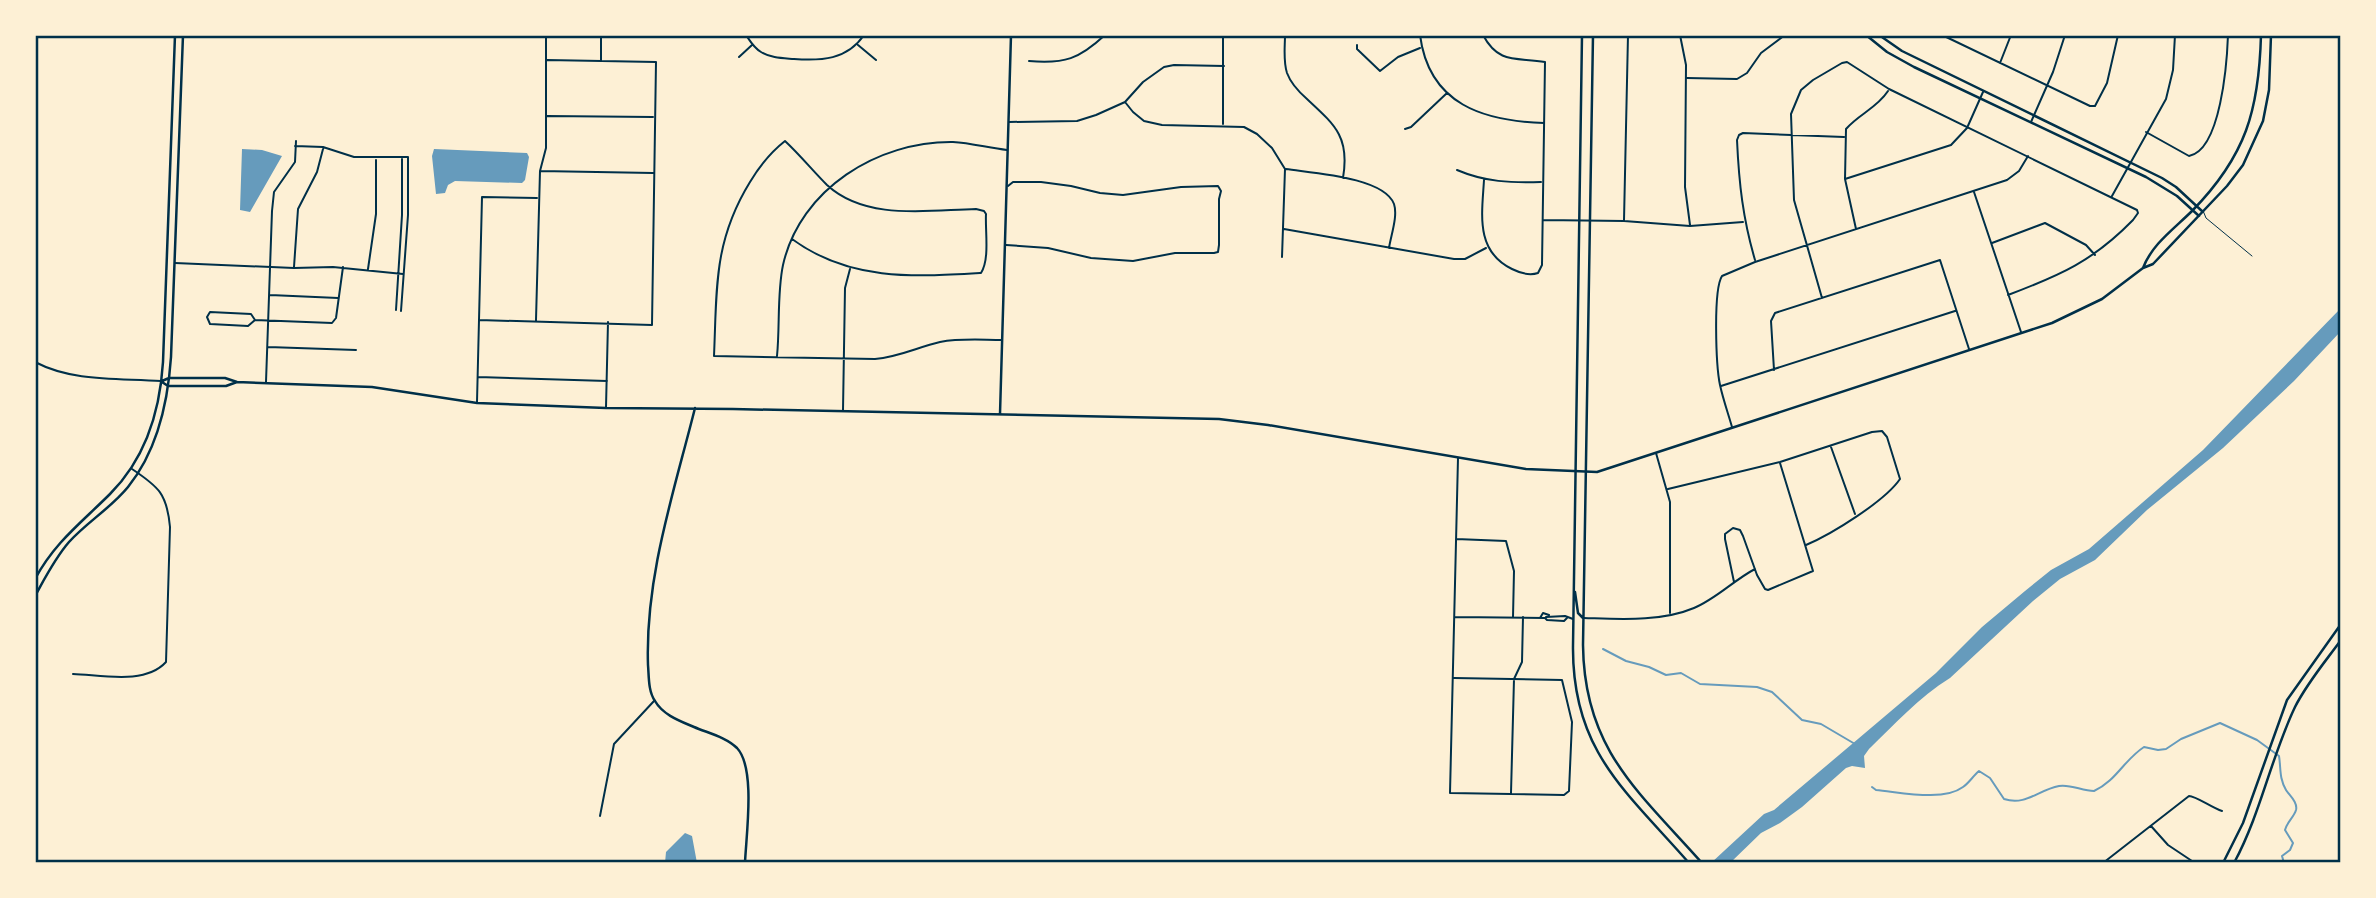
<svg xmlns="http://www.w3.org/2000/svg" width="2376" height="898" font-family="Barlow,sans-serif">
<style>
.water{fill:#669bbc}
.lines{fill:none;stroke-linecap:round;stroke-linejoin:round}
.stream{stroke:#669bbc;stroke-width:2}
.service{stroke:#003049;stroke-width:1}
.minor{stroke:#003049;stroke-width:2}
.tertiary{stroke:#003049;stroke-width:2.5}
.secondary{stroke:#003049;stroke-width:2.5}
.neatline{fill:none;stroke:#003049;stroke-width:2.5}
</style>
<rect width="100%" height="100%" fill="#fdf0d5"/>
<path class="water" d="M242 149 262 150 282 156 250 212 240 210Z
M434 149 527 153 529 157 525 180 522 183 455 181 448 185 445 193 436 194 432 156Z
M2341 308V331L2294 381 2223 448 2147 510 2095 560 2060 579 2033 601 1950 678C1919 697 1894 725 1869 749L1864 756 1865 768 1852 766 1846 768 1802 807 1780 823 1761 833 1730 863H1711L1764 814 1774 810 1936 673 1982 627 2025 591 2051 570 2089 549 2203 450Z
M685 833 692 836 697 863H665L666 852Z"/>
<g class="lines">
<path class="stream" d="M1603 649 1626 661 1649 667 1666 675 1681 673 1700 684 1757 687 1772 692 1802 720 1821 724 1855 744
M1872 787 1876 790C1900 792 1943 802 1963 787 1969 783 1973 776 1979 771L1990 778 2004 799C2026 806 2038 790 2059 786 2071 784 2082 791 2094 791 2116 781 2124 760 2144 747L2158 750 2166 749 2181 739 2220 723 2257 740 2279 756C2281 768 2279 778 2286 790 2289 795 2298 802 2296 810 2294 817 2287 822 2285 830L2293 843 2290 850 2282 856 2284 863"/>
<path class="service" d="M2204 213 2206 218 2252 256"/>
<path class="minor" d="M746 35C750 41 754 48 761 52 771 58 782 58 794 59 821 61 847 60 864 35
M1285 35C1285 47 1283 61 1287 73 1291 84 1299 92 1307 99 1335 125 1350 137 1343 178
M1420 35C1429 105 1484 121 1544 123
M1483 35C1499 65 1517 57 1545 62L1542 265 1538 273C1529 276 1520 273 1512 269 1475 251 1482 214 1484 180
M1680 35 1686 65 1685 187 1690 225
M1942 35 2090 106H2095L2107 83 2118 35
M858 45 876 60
M1357 45V49L1380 71 1398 57 1420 48
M739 57 752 45
M601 60V35
M1029 61C1065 64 1079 59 1105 35
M2000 63 2011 35
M1687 78 1737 79 1747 73 1761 53 1785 35
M1125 102 1133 112 1144 121 1162 125 1244 127 1257 134 1272 148 1285 169 1282 257
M547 116 653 117
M1009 122 1077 121 1096 115 1125 102 1143 82 1164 67 1174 65 1224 66
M2031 122 2053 72 2065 35
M1223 124V35
M1405 129 1411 127 1447 93
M2146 132 2189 156C2221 150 2227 62 2228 35
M295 146 323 147 354 157H408V215L401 311
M1286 169C1312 173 1384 177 1394 204 1398 216 1391 235 1389 248
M1457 170C1485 182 1511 183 1541 182
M540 171 653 173
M1845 179 1951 145 1967 128 1983 92
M1974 192 2021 332
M2112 196 2166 99 2173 70 2175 35
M1543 220 1624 221 1690 226 1743 222
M1624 220 1628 35
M1284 229 1454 259H1465L1486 248
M1856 229 1845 179 1846 129C1859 114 1877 108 1888 91
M792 239C849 281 913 277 981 273 990 259 985 231 986 214L984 211 976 209C928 210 866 221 827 185 813 171 800 155 785 141 771 152 759 167 750 182 713 242 717 290 714 356L875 359C899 357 918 347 940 342 961 338 982 340 1002 340
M1992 243 2045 223 2086 245 2095 255
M1006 245 1048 248 1091 258 1133 261 1175 253H1214L1218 252 1219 245V199L1221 191 1218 186 1181 187 1123 195 1100 193 1071 186 1041 182H1013L1008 186
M1755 260C1743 219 1739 184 1737 140L1739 135 1743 133 1844 137
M175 263 294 268 333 267 403 274
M294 267 298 209 317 172 323 149
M368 269 376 214V160
M270 295 338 298
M1822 298 1794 200 1791 114 1801 90 1813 80 1842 63 1847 62 1889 89 2137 210 2138 213 2133 220C2093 261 2061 275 2008 295
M396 310 402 215V159
M255 320 248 326 210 324 207 317 210 312 251 314 255 320 332 323 336 318 343 267
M479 320 652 325 656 62 547 60
M536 320 540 171 546 148V35
M268 347 356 350
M777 356C780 327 777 293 783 265 800 189 878 141 953 142 971 143 989 148 1007 150
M35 362C73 382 118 378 161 381
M1774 370 1771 321 1775 313 1940 260 1969 349
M478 377 607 381
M266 382 272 211 274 192 295 162 296 141
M1721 386 1955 311
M477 402 482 197 537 198
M606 407 608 322
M843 410 845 288 850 269
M1732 427C1728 413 1723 399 1720 385 1716 366 1713 290 1722 276L1755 262 2007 180 2019 171 2028 156
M1831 447 1855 514
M1656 453 1670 502V613
M1668 489 1780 462 1872 432 1882 431 1887 437 1900 479C1885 501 1832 534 1806 545
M1456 539 1506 541 1514 571 1513 617
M1734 582 1725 539V534L1733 528 1740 530 1743 536 1757 575 1765 589 1768 590 1813 571 1780 463
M1455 617 1545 618 1547 620 1564 621 1567 618
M1546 617 1565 616 1573 619
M1540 618 1543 613 1549 615
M1584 618C1619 619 1661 622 1694 608 1716 599 1734 580 1755 569
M73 674C102 675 145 685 166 662L170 527C167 494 159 487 132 469
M1454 678 1562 680 1572 722 1569 791 1564 795 1450 793 1458 458
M1511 793 1514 679 1522 662 1523 617
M600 816 614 744 654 701
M2151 826 2168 845 2195 863
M2103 863 2189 796C2196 796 2212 808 2222 811"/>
<path class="tertiary" d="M1866 35 1887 52 1914 67 2146 177 2177 196 2199 216
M1879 35 1902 51 2162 178 2176 187 2203 212
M2143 268C2152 244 2175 228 2192 211 2246 156 2259 110 2261 35
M162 381 169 378H225L237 382 372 387 477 403 606 408 733 409 1219 419 1268 425 1526 469 1597 472 2052 323 2102 299 2143 268 2153 264 2227 186 2243 165 2263 121 2269 90 2271 35
M162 382 168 386H226L237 382
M695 408C674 492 645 577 648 665 649 676 648 691 655 701 663 715 680 721 694 727 708 733 726 737 737 748 756 768 746 836 745 863
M1000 414 1011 35
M35 579C55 542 81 523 110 494 145 459 160 411 163 362L175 35
M35 596C45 578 55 558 69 542 87 522 111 508 128 487 157 451 168 402 171 357L183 35"/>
<path class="secondary" d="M1582 35 1573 646C1572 751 1626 791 1689 863
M1593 35 1583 645C1584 749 1638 791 1702 863
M1575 592 1578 613 1583 618
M2223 863 2243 823 2287 700 2341 624
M2234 863C2261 813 2271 757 2295 707 2307 683 2325 662 2341 640"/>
</g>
<rect width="2376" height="898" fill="none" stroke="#fdf0d5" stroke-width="74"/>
<rect x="37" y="37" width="2302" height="824" class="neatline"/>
</svg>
